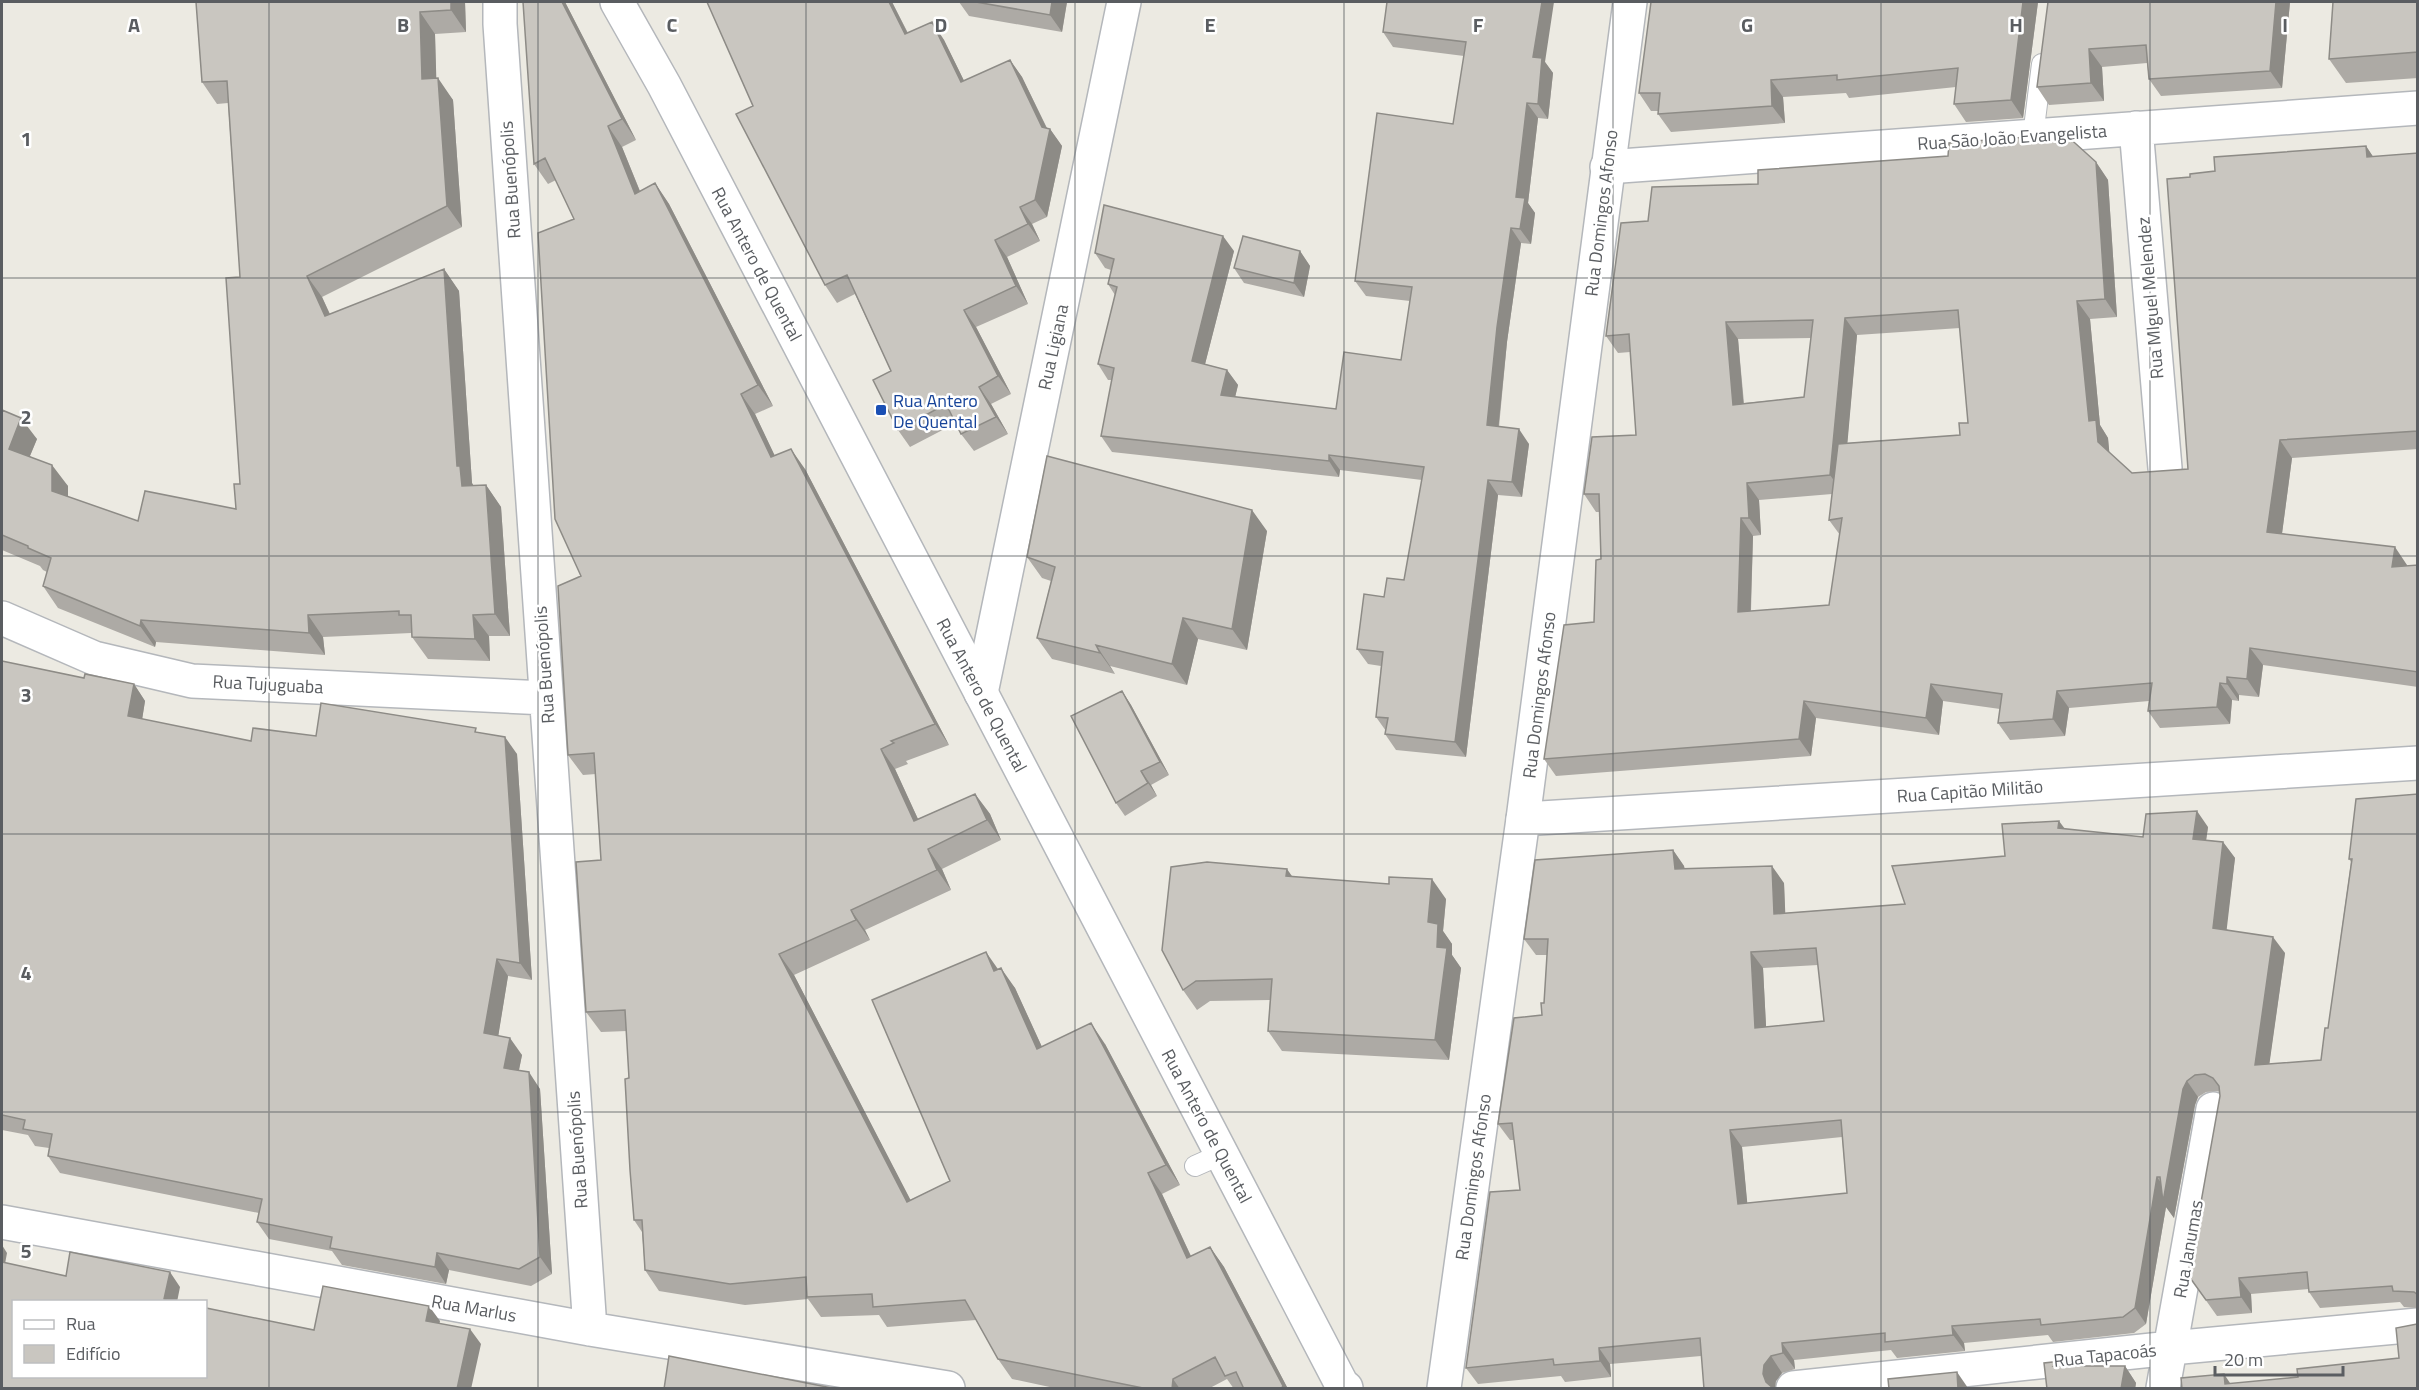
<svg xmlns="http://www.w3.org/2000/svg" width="2419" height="1390" font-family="'Titillium Web',sans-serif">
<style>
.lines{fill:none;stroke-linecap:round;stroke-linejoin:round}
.service-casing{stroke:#b4b7bb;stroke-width:22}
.minor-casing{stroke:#b4b7bb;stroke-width:36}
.tertiary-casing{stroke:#b4b7bb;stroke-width:36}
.service{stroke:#fff;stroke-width:20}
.minor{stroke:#fff;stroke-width:33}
.tertiary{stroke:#fff;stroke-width:33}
.wall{fill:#adaaa5;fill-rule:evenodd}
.shaded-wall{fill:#8d8b86}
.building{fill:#c9c6c0;stroke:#8d8b86;stroke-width:1.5;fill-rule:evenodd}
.grid{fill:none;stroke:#5a5d61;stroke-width:1.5;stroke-opacity:0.55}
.transit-dot{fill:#1a4fb4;stroke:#fff;stroke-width:2}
.labels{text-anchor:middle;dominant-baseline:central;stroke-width:5;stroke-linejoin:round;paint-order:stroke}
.street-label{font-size:18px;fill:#5a5d61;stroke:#fff}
.transit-label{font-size:18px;fill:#164399;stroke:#fff;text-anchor:start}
.grid-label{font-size:20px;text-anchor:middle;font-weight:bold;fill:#5a5d61;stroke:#fff;stroke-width:5;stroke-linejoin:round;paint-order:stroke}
</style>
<rect width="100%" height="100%" fill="#eceae2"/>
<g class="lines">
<defs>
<path id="service" d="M2033 136 2042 64
M1195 1166 1222 1154"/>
<path id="minor" d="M500 2V24L590 1329
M2136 128 2165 468
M1607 167 2418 108
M2 618 94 658 192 681 546 698
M981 693 1124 2
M1523 819 2418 763
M2 1222 590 1329 948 1388
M1793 1388 2171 1348 2418 1325
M2163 1388 2213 1109"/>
<path id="tertiary" d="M617 2 664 85 1342 1385 1346 1388
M1444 1388 1523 819 1630 2"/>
</defs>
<use href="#service" class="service-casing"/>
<use href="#minor" class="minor-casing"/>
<use href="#tertiary" class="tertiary-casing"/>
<use href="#service" class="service"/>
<use href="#minor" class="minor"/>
<use href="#tertiary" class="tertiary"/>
</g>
<path class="wall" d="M196 2H465L466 32 435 34 436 79 453 100 462 227 322 297 330 314 444 269 459 291 472 483 473 486 486 485 501 507 510 636H489L490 661 428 659 412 637 411 633 323 637 325 655 156 642 155 647 58 608 43 586 47 572 43 570 40 566 2 550V410L37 439 30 456 68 486V497L138 521 236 509 240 484V277L228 103 217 104 202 82Z
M565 2 636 140 622 147 640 191 655 183 669 204 773 406 755 414 774 455 805 469 949 745 906 761 908 764 895 769 918 819 975 794 990 814 1001 840 942 869 951 890 865 930 870 940 794 975 910 1200 950 1181 998 969 1015 988 1042 1047 1105 1044 1180 1185 1162 1194 1191 1256 1210 1247 1224 1267 1288 1389H1234L1227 1379 1208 1389H1059L1012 1379 998 1359 976 1320 887 1327 879 1315 821 1317 808 1299 745 1305 659 1291 645 1270 642 1232 634 1220 627 1031 601 1032 586 1012 601 860 596 774 583 775 568 755 581 576 574 219 556 180 548 184 534 164Z
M707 2H892L908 33 932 22 944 40 964 81 1010 60 1022 77 1047 128 1050 129 1062 146 1047 217 1032 224 1040 241 1007 257 1028 304 976 327 1011 394 991 404 1008 434 974 451 961 434 956 423 910 447 898 430 891 371 855 294 837 303 825 285 753 106Z
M959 2H1067L1062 32 969 16Z
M1387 2 1545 62 1553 73 1548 119 1538 118 1528 203 1535 213 1531 244 1521 243 1507 342 1499 427 1529 444 1522 497 1498 495 1466 757 1396 750 1385 734 1386 731 1376 717 1381 666 1368 664 1357 649 1384 597 1404 580 1422 480 1340 470 1339 477 1112 452 1101 436 1112 380H1108L1098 364 1115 295 1108 284 1111 270 1105 268 1095 253 1234 251 1205 364 1227 370 1238 385 1235 397 1336 409 1401 360 1410 301 1366 296 1355 281 1453 124 1464 56 1393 47 1383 32Z
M1651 2H2038L2023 118 1966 122 1954 104 1956 87 1849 98 1846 93 1783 97 1785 123 1671 132 1658 114 1659 111H1651L1639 93Z
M2048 2H2290L2282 88 2161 96 2149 79 2147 63 2102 67 2104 101 2049 105 2037 87Z
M2418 2V78L2346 83 2329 59Z
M2366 146 2373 157 2418 153V449L2292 458 2282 533 2407 565V566L2418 565V687L2263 665 2259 697 2239 695V701L2232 700 2230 724 2160 728 2148 711 2149 701 2069 708 2065 736 2010 740 1998 723 2000 709 1943 701 1939 735 1816 718 1811 756 1556 776 1544 759 1594 622 1601 559 1600 512H1596L1584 494 1636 435 1630 352 1618 353 1606 336 1648 221 1758 184 2096 162 2108 180 2117 317 2090 319 2100 425 2108 438 2109 452 2132 473 2188 469 2190 177 2215 171ZM1960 328 1968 423 1960 435 1847 443 1857 335ZM1811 338 1804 397 1744 403 1738 339ZM1832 494 1829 520 1840 535 1829 605 1751 611 1753 536 1761 535 1759 500Z
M1300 251 1310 266 1304 297 1244 283 1234 268Z
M1267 531 1247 650 1198 639 1187 685 1110 666 1115 674 1052 659 1037 638 1051 581 1042 578 1027 557Z
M2 661 84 678 134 684 145 701 142 719 251 741 316 736 479 732 517 754 532 980 508 976 498 1036 522 1055 519 1070 540 1089 552 1274 531 1286 449 1270 446 1284 342 1265 332 1251 269 1239 257 1222 259 1213 60 1173 48 1156 49 1148 35 1146 28 1135 2 1130Z
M1122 691 1131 705 1169 775 1151 785 1157 796 1125 816 1116 803Z
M2418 794V1308L2404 1307 2400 1302 2320 1308 2309 1292V1289L2251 1294 2252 1313 2217 1316 2188 1275 2220 1096V1092L2217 1091 2206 1092 2198 1097 2195 1105 2174 1218 2166 1207 2146 1324 2134 1333 2053 1342 2048 1335 1964 1343 1965 1351 1897 1358 1891 1350 1794 1360 1795 1369 1782 1373 1776 1381 1701 1356 1610 1364 1611 1377 1565 1382 1561 1376 1478 1384 1466 1368 1520 1190 1514 1140H1510L1498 1124 1542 1015 1544 1003 1547 955H1536L1524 939 1673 850 1684 866 1685 869 1784 883 1785 913 1905 904 2005 856 2065 829 2143 837 2208 827 2206 840 2223 842 2235 858 2226 929 2285 953 2269 1064 2321 1060 2328 1028 2351 862 2349 859ZM1818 965 1824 1021 1766 1027 1763 968ZM1842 1137 1847 1193 1747 1203 1742 1147Z
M1293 877 1446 899 1443 931 1452 944V955L1461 968 1449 1060 1282 1051 1268 1031 1270 1000 1210 1001 1197 1010 1183 990Z
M2062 1361 2065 1366H2125L2136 1383 2135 1389H2047L2044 1363Z"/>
<path class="shaded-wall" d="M451 2H465L466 32 451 10Z
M562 2H565L636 140 622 119Z
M889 2H892L917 52 905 34Z
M1052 2H1067L1062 32 1050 15Z
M1542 2H1554L1545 62 1553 73 1548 119 1538 104 1533 57Z
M2023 2H2038L2023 118 2011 100Z
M2276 2H2290L2282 88 2270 71Z
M420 12 435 34 437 101 422 79Z
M932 22 944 40 973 99 961 82Z
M2089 49 2102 67 2104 101 2091 83Z
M1010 60 1022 77 1049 133 1050 129 1062 146 1047 217 1035 200 1042 127Z
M438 78 453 100 462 227 447 206Z
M1771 80 1783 97 1785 123 1772 106Z
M1527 103 1538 118 1528 203 1535 213 1531 244 1520 229 1516 197Z
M608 126 622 147 649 214 635 194Z
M2366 146 2378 164 2367 157Z
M2096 162 2108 180 2117 317 2105 299Z
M655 183 669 204 773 406 758 385Z
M1020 207 1032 224 1040 241 1028 224Z
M1511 228 1521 243 1507 342 1497 441 1487 425 1497 327Z
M1223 236 1234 251 1202 376 1192 361Z
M995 240 1007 257 1028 304 1016 286Z
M1300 251 1310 266 1304 297 1294 283Z
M444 269 459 291 472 483 475 488 462 486 457 466Z
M307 276 322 297 340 337 325 316Z
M2077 301 2090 319 2100 425 2108 438 2110 459 2098 442 2089 421Z
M964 310 976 327 1011 394 998 376Z
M1845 318 1857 335 1843 493 1830 475Z
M1726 322 1738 339 1745 422 1733 405Z
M1227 370 1238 385 1232 410 1221 395Z
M979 387 991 404 1008 434 996 417Z
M741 394 755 414 785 477 771 457Z
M21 418 37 439 24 470 9 449Z
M1519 429 1529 444 1522 497 1512 482Z
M2280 440 2292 458 2280 549 2267 532Z
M791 449 805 469 949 745 935 724Z
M1329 455 1340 470 1339 477 1329 461Z
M52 465 68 486V513L52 491Z
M1488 480 1498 495 1466 757 1455 742Z
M1747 483 1759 500 1761 535 1749 518Z
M486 485 501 507 510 636 495 614Z
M1252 510 1267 531 1247 650 1232 629Z
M1741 518 1753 536 1750 629 1738 612Z
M2395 547 2407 565 2404 584 2392 567Z
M308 615 323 637 325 655 309 633Z
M473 615 489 636 490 661 475 639Z
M1183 618 1198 639 1187 685 1172 664Z
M141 620 156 642 155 647 140 626Z
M1096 645 1110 666 1115 674 1100 653Z
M2250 648 2263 665 2259 697 2247 679Z
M2227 677 2239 695V701L2227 684Z
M2220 683 2232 700 2230 724 2217 707Z
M134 684 145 701 140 733 128 716Z
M1931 684 1943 701 1939 735 1926 718Z
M1122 691 1131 705 1169 775 1160 762Z
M2057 691 2069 708 2065 736 2053 719Z
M1804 701 1816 718 1811 756 1799 739Z
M505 737 517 754 532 980 520 963Z
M881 749 895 769 928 841 914 821Z
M1141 771 1151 785 1157 796 1148 783Z
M975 794 990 814 1001 840 987 820Z
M2197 811 2208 827 2204 855 2193 839Z
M2059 821 2071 837 2058 828Z
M2223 842 2235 858 2225 944 2213 928Z
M928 849 942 869 951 890 937 870Z
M1673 850 1684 866 1686 885 1675 869Z
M1772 866 1784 883 1786 930 1774 914Z
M1287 869 1301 889 1286 876Z
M1432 879 1446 899 1443 931 1452 944V955L1461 968 1449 1060 1435 1040 1437 947 1428 922Z
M851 910 865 930 870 940 856 920Z
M2273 937 2285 953 2267 1081 2255 1065Z
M986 952 1000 972 994 971Z
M1751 952 1763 968 1767 1044 1755 1028Z
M779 954 794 975 922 1222 907 1202Z
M497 959 508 976 496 1050 484 1033Z
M1001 968 1015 988 1052 1069 1037 1049Z
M1091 1023 1105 1044 1180 1185 1166 1165Z
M510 1038 522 1055 516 1084 504 1068Z
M529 1072 540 1089 552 1274 540 1257Z
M2187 1081 2198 1097 2195 1105 2174 1218 2166 1207 2146 1324 2135 1308 2157 1177 2165 1189 2183 1089Z
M1730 1130 1742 1147 1749 1221 1738 1204Z
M1148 1173 1162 1194 1201 1278 1187 1258Z
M2 1245 7 1253 3 1275 2 1273Z
M1210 1247 1224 1267 1288 1389H1281Z
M437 1253 449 1270 446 1284 435 1267Z
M170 1272 180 1287 177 1302 164 1299Z
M2239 1278 2251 1294 2252 1313 2241 1297Z
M429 1306 440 1321 437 1336 426 1321Z
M1952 1326 1964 1343 1965 1351 1953 1335Z
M470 1329 481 1344 471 1389H457Z
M1782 1343 1794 1360 1795 1369 1783 1353Z
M1599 1348 1610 1364 1611 1377 1600 1361Z
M1771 1356 1782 1373 1776 1381 1775 1389H1771L1766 1382 1763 1374 1764 1365Z
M2125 1366 2136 1383 2135 1389H2121Z
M1957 1372 1968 1388V1389H1958Z
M2224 1374 2234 1389 2225 1384Z
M1173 1379 1180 1389H1172Z"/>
<path class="building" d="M196 2H451V10L420 12 422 79 438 78 447 206 307 276 325 316 444 269 457 466H460L462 486 486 485 495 614 473 615 475 639 412 637 411 615H399V611L308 615 309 633 141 620 140 626 43 586 51 558 28 548V546L2 535V410L21 418 9 449 52 465V491L138 521 145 491 236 509 234 484H240L226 278 240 277 227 81 202 82Z
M523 2H562L622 119 608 126 635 194 655 183 758 385 741 394 771 457 791 449 935 724 891 741 894 743 881 749 914 821 975 794 987 820 928 849 937 870 851 910 856 920 779 954 907 1202 950 1181 872 1000 986 952 994 971 1001 968 1037 1049 1091 1023 1166 1165 1148 1173 1187 1258 1210 1247 1283 1386 1281 1389H1244L1236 1372 1225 1376 1215 1357 1173 1379 1172 1389H1148L998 1359 965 1300 873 1307 872 1294 807 1297 806 1277 730 1284 645 1270 642 1220H634L630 1170 625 1079 629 1078 625 1010 586 1012 576 862 601 860 594 753 568 755 558 586 581 576 555 519 538 233 574 219 545 158 534 164Z
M707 2H889L905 34 932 22 961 82 1010 60 1042 127 1050 129 1035 200 1020 207 1028 224 995 240 1016 286 964 310 998 376 979 387 996 417 961 434 946 404 898 430 873 380 891 371 847 275 825 285 736 114 753 106Z
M976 2H1052L1050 15Z
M1387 2H1542L1533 57 1542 58 1538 104 1527 103 1516 197 1525 198 1520 229 1511 228 1497 327 1487 425 1519 429 1512 482 1488 480 1455 742 1385 734 1388 718 1376 717 1383 652 1357 649 1364 594 1384 597 1387 578 1404 580 1424 467 1329 455V461L1101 436 1114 368 1098 364 1117 287 1108 284 1114 259 1095 253 1104 205 1223 236 1192 361 1227 370 1221 395 1336 409 1344 352 1401 360 1412 287 1355 281 1377 113 1453 124 1466 42 1383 32Z
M1651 2H2023L2011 100 1954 104 1958 68 1837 80V75L1771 80 1772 106 1658 114 1660 93H1639Z
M2048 2H2276L2270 71 2149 79 2146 45 2089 49 2091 83 2037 87Z
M2333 2H2418V52L2329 59Z
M2065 134 2096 162 2105 299 2077 301 2089 421 2096 420 2098 442 2132 473 2188 469 2167 179 2190 177V174L2215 171 2214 157 2366 146 2367 157 2418 153V431L2280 440 2267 532 2395 547 2392 567 2418 565V672L2250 648 2247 679 2227 677V684L2220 683 2217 707 2148 711 2152 683 2057 691 2053 719 1998 723 2002 694 1931 684 1926 718 1804 701 1799 739 1544 759 1564 625 1594 622 1596 560 1601 559 1599 494H1584L1592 437 1636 435 1629 334 1606 336 1621 223 1648 221 1652 187 1758 184V170L1948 156 1949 143ZM1958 310 1968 423H1959L1960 435 1838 444 1829 520 1842 518 1829 605 1738 612 1741 518H1749L1747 483 1830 475 1845 318ZM1813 320 1804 397 1733 405 1726 322Z
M1243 236 1300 251 1294 283 1234 268Z
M1047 456 1252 510 1232 629 1183 618 1172 664 1096 645 1100 653 1037 638 1055 567 1027 557Z
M2 661 84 678 85 674 134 684 128 716 251 741 253 728 316 736 321 703 476 728 475 732 505 737 520 963 497 959 484 1033 510 1038 504 1068 529 1072 540 1257 519 1269 437 1253 435 1267 330 1248 332 1237 257 1222 262 1199 48 1156 52 1134 23 1129 25 1120 2 1115Z
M1122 691 1160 762 1141 771 1148 783 1116 803 1071 716Z
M2418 794V1295L2414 1292 2393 1291 2392 1286 2309 1292 2307 1272 2239 1278 2241 1297 2206 1300 2188 1275 2220 1096 2219 1086 2213 1078 2205 1074 2195 1075 2187 1081 2183 1089 2163 1202 2160 1177H2157L2135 1308 2123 1317 2041 1325 2040 1319 1952 1326 1953 1335 1885 1342V1333L1782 1343 1783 1353 1771 1356 1764 1365 1763 1374 1766 1382 1774 1389H1704L1700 1338 1599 1348 1600 1361 1554 1365 1553 1359 1466 1368 1490 1192 1520 1190 1512 1123 1498 1124 1514 1018 1542 1015 1541 1003H1544L1548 939H1524L1535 860 1673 850 1675 869 1772 866 1774 914 1905 904 1892 866 2005 856 2002 824 2059 821 2058 828 2143 837 2146 814 2197 811 2193 839 2223 842 2213 928 2273 937 2255 1065 2321 1060 2325 1028H2328L2352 859H2349L2356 799ZM1816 948 1824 1021 1755 1028 1751 952ZM1841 1120 1847 1193 1738 1204 1730 1130Z
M1207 862 1287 869 1286 876 1389 884V877L1432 879 1428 922 1438 924 1437 947 1447 948 1435 1040 1268 1031 1272 979 1196 981 1183 990 1162 950 1171 867Z
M70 1252 170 1272 164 1299 175 1302H14V1377H206V1308L314 1330 323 1286 429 1306 426 1321 470 1329 457 1389H2V1262L66 1276Z
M2417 1324H2418V1389H2182L2181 1378 2224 1374 2225 1384 2298 1377 2297 1369 2399 1358 2396 1328Z
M669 1356 837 1389H664Z
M2062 1361 2054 1366H2125L2121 1389H2047L2044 1363Z
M1957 1372 1958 1389H1889L1888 1379Z"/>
<path class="grid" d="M269 2V1388M538 2V1388M806 2V1388M1075 2V1388M1344 2V1388M1613 2V1388M1881 2V1388M2150 2V1388M2 278H2418M2 556H2418M2 834H2418M2 1112H2418"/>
<rect class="transit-dot" x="875" y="404" width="12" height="12" rx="3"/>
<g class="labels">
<g class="street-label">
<text transform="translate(2012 137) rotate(-4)">Rua São João Evangelista</text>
<text transform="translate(510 180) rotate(-94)">Rua Buenópolis</text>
<text transform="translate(1601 213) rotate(-83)">Rua Domingos Afonso</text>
<text transform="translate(757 264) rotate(62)">Rua Antero de Quental</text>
<text transform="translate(2150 298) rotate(-95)">Rua MIguel Melendez</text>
<text transform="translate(1053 347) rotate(-78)">Rua Ligiana</text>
<text transform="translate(544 665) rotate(-94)">Rua Buenópolis</text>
<text transform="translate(268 684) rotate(3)">Rua Tujuguaba</text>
<text transform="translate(982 695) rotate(62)">Rua Antero de Quental</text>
<text transform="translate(1539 695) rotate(-83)">Rua Domingos Afonso</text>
<text transform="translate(1970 791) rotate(-4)">Rua Capitão Militão</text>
<text transform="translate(1207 1126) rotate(62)">Rua Antero de Quental</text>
<text transform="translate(577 1150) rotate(-94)">Rua Buenópolis</text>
<text transform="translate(1473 1177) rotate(-82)">Rua Domingos Afonso</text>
<text transform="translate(2188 1249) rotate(-80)">Rua Janumas</text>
<text transform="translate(474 1308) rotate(10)">Rua Marlus</text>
<text transform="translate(2105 1355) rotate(-6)">Rua Tapacoás</text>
</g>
<g class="transit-label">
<text x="893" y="400">Rua Antero<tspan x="893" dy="21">De Quental</tspan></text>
</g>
</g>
<g class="grid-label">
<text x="134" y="32">A</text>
<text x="403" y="32">B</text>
<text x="672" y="32">C</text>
<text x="941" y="32">D</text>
<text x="1210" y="32">E</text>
<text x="1478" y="32">F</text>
<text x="1747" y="32">G</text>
<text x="2016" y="32">H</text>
<text x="2285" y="32">I</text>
<text x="26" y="146">1</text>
<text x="26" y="424">2</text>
<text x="26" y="702">3</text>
<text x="26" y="980">4</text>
<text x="26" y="1258">5</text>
</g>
<rect width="2419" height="1390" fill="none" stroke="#5a5d61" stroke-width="6"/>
<rect x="12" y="1300" width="195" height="78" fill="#ffffff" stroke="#bdbec0" stroke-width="1.5"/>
<rect x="24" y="1320" width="30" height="9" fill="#ffffff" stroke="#bdbec0" stroke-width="1.5"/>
<text x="66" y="1330" font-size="18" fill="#5a5d61">Rua</text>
<rect x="24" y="1345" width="30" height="18" fill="#c9c6c0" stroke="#bdbec0" stroke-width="1.5"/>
<text x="66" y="1360" font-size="18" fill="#5a5d61">Edifício</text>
<path d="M2215 1366v9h128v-9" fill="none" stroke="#5a5d61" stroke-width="3"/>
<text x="2224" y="1366" font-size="18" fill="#5a5d61" stroke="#ffffff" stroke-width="4.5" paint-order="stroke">20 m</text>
</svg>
